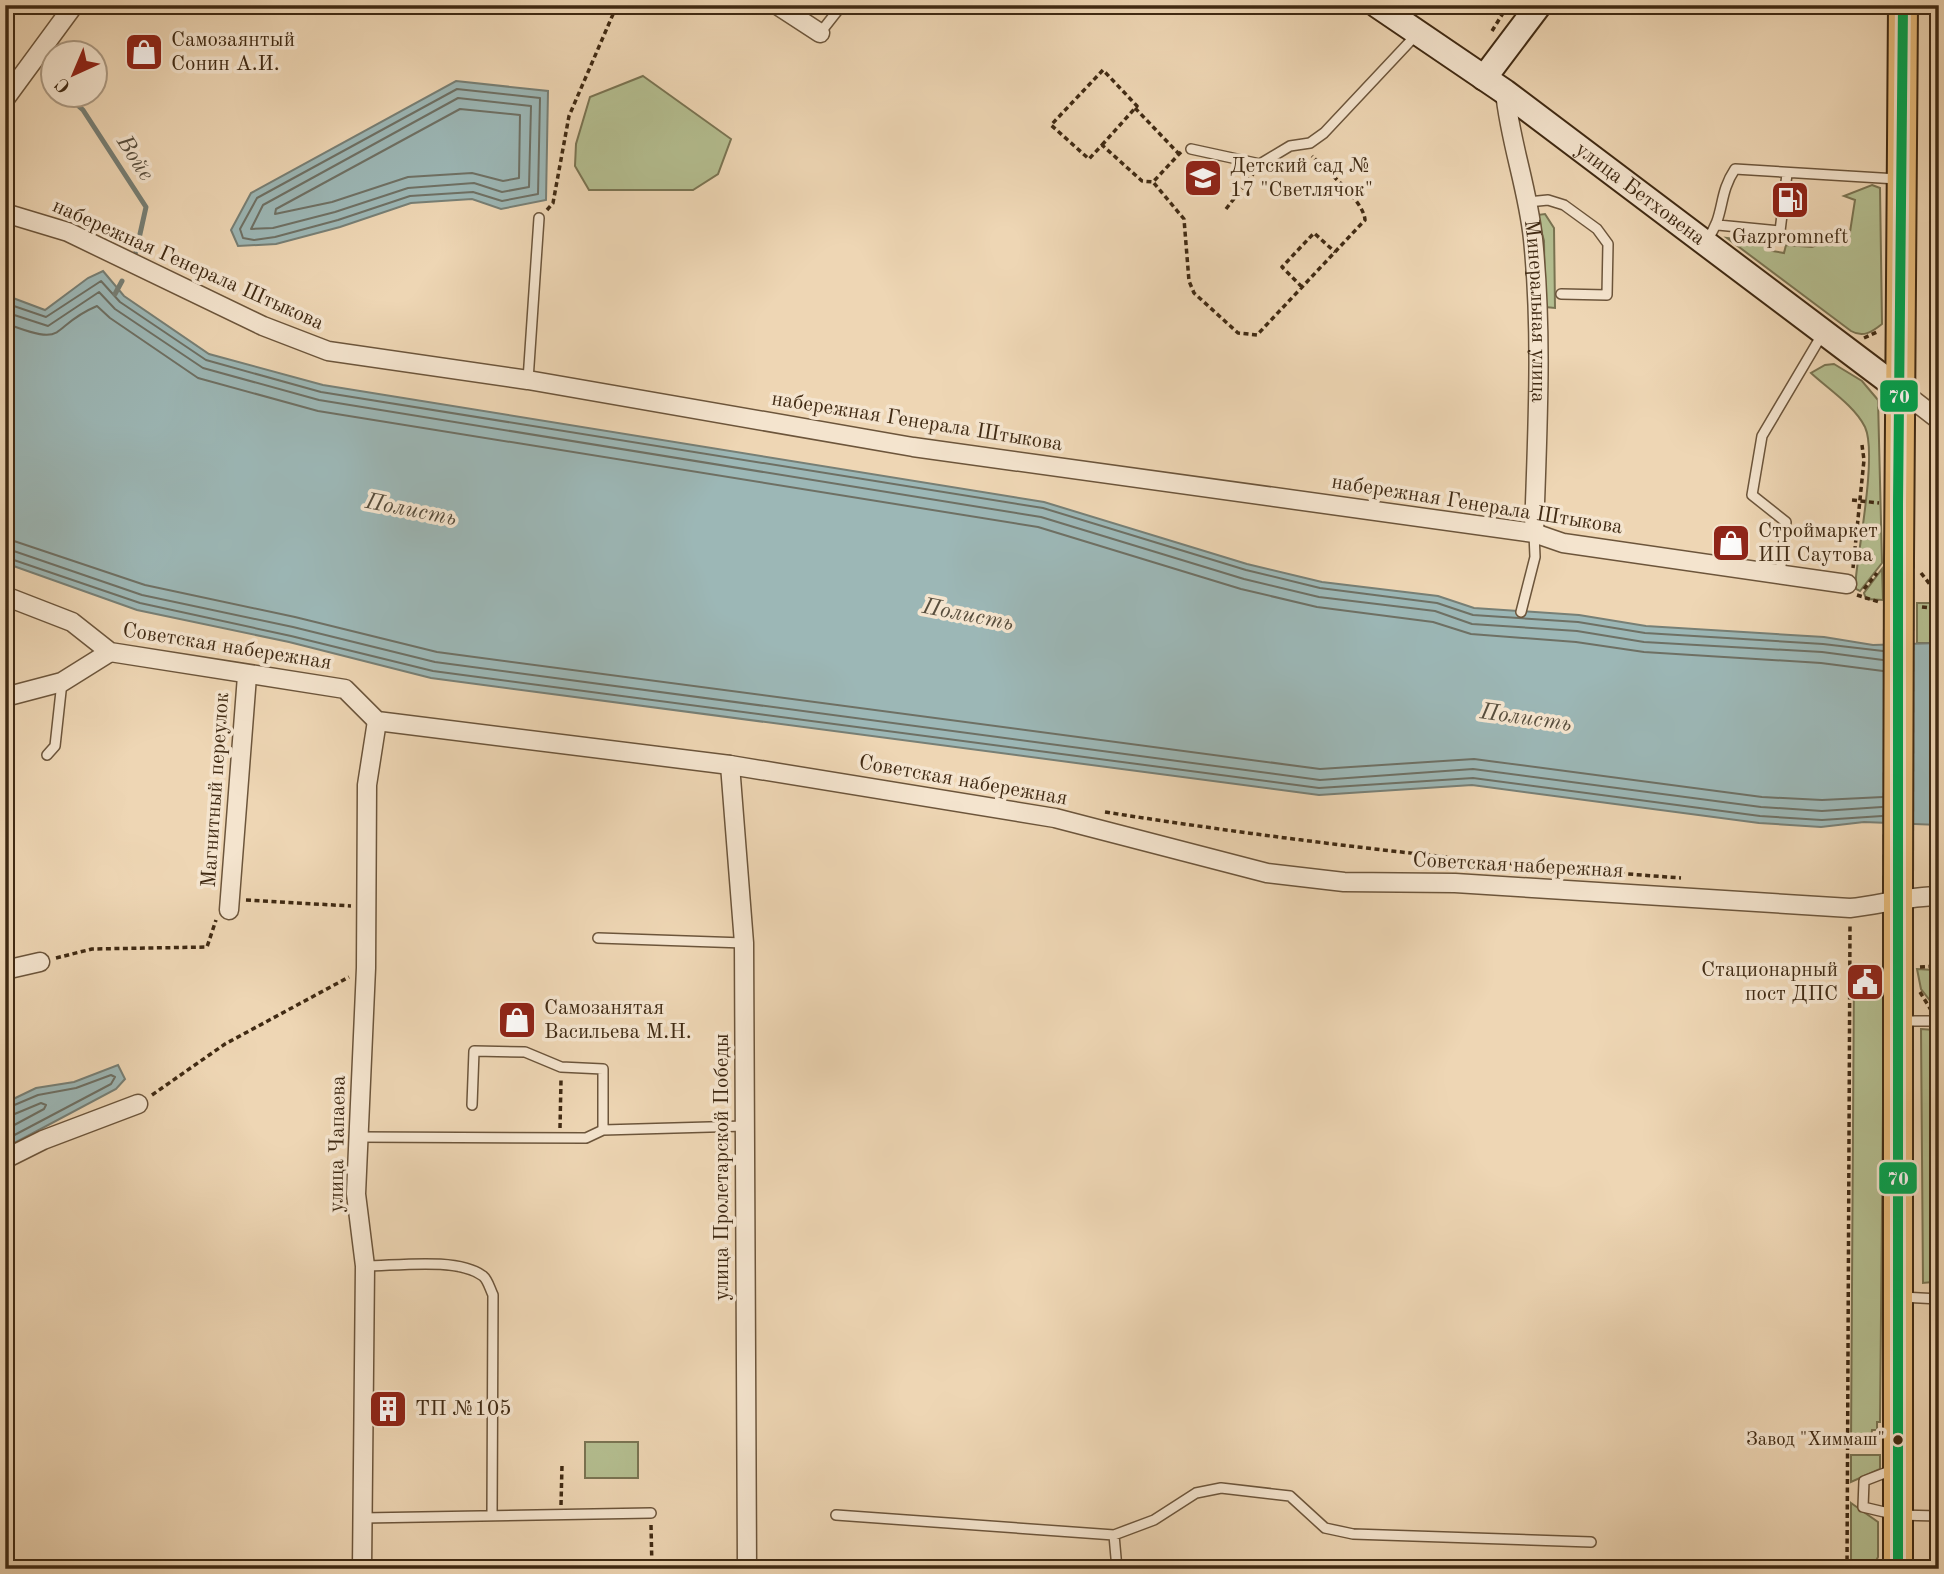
<svg xmlns="http://www.w3.org/2000/svg" width="1944" height="1574" font-family="'Old Standard TT',serif">
<style>
.green{fill:#b4be90;stroke:#7a7452;stroke-width:2}
.water{fill:#9cb7b6;stroke:#777f75;stroke-width:2}
.lines{fill:none;stroke-linecap:round;stroke-linejoin:round}
.shore{stroke:#6e7064;stroke-width:2}
.stream{stroke:#777f75;stroke-width:5}
.lane-casing{stroke:#6c553b;stroke-width:12}
.street-casing{stroke:#6c553b;stroke-width:21}
.secondary-casing{stroke:#402a13;stroke-width:28}
.primary-casing{stroke:#402a13;stroke-width:32}
.path{stroke:#402a13;stroke-width:3.5;stroke-dasharray:5 3.5;stroke-linecap:butt}
.lane{stroke:#f4e4ce;stroke-width:9}
.street{stroke:#f4e4ce;stroke-width:18}
.secondary{stroke:#f4e4ce;stroke-width:24}
.primary{stroke:#e7bb7a;stroke-width:28}
.primary-bridge-casing{stroke:#402a13;stroke-width:32;stroke-linecap:butt}
.path-bridge{stroke:#402a13;stroke-width:3.5;stroke-dasharray:5 3.5;stroke-linecap:butt}
.primary-bridge{stroke:#e7bb7a;stroke-width:28}
.bus-1-casing{stroke:#f4e4ce;stroke-width:16}
.bus-1{stroke:#00a651;stroke-width:10}
.bus-dot{fill:#402a13;stroke:#f4e4ce;stroke-width:2.5}
.labels{text-anchor:middle;dominant-baseline:central;stroke-width:7;stroke-linejoin:round;paint-order:stroke}
.bus-label{font-size:19px;fill:#402a13;stroke:#f4e4ce;text-anchor:end}
.poi-label{font-size:21px;fill:#402a13;stroke:#f4e4ce;text-anchor:start}
.street-label{font-size:21px;fill:#402a13;stroke:#f4e4ce}
.water-label{font-size:23px;font-style:italic;fill:#574d3c;stroke:#f4e4ce}
.line-badge{stroke:#f4e4ce;stroke-width:2.5}
.badge-label{font-size:19px;text-anchor:middle;font-weight:bold;fill:#fff}
</style>
<rect width="100%" height="100%" fill="#eed6b4"/>
<filter id="stains"><feTurbulence type="fractalNoise" baseFrequency=".00286" numOctaves="4"/><feColorMatrix values="0 0 0 0 .2 0 0 0 0 .09 0 0 0 0 .02 0 0 0 .5 -.17"/></filter>
<radialGradient id="worn" r=".72"><stop offset=".6" stop-color="#630" stop-opacity="0"/><stop offset="1" stop-color="#630" stop-opacity=".3"/></radialGradient>
<path class="green" d="M643 76 731 139 718 174 693 190H589L575 166 576 144 590 97Z
M1872 185 1880 188 1882 324C1872 332 1863 338 1851 331L1727 238 1773 244 1772 251 1784 253 1786 245 1812 247 1850 232 1855 200 1844 196Z
M1545 214 1554 228 1555 308 1545 307 1544 241 1537 215Z
M1834 364 1862 381 1878 400 1882 563 1860 591 1856 589V577C1859 545 1877 453 1865 427 1855 406 1827 388 1811 373L1825 365Z
M1882 569 1883 600 1866 599 1864 593Z
M1917 603H1939V643H1917Z
M1854 969 1879 970 1880 976 1859 975V987H1882L1884 1002 1880 1422H1877V1430H1872L1871 1440 1876 1441V1447L1851 1446Z
M1917 969 1934 970 1935 1007 1921 989Z
M1921 1029 1934 1030 1932 1282 1923 1283Z
M585 1442H638V1478H585Z
M1851 1455H1880V1469L1851 1482Z
M1851 1503 1878 1522V1557L1872 1569H1851Z"/>
<path class="water" d="M456 81 548 91 546 200 501 209 472 199 411 203 340 227 276 244 238 246 231 230 251 193Z
M103 271 124 296 209 354 323 385 1044 502 1247 564 1322 582 1438 596 1474 608 1579 615 1646 626 1824 637 1873 645 1939 643V825L1864 822 1821 827 1759 823 1472 785 1319 795 431 678 289 642 137 610 5 563V295L45 310 88 278Z
M118 1065 125 1079 116 1089 5 1148V1103L36 1088 74 1082Z"/>
<g class="lines">
<path class="shore" d="M457 89 540 98 538 194 502 201 473 192 410 196 338 220 275 237 254 240 243 238 240 229 257 198Z
M458 98 531 106 529 187 502 192 474 183 408 188 335 212 273 228 251 229 263 205Z
M460 109 520 115 519 178 503 181 472 173 408 177 332 202 275 214 276 209Z
M5 303 46 317 101 281 120 302 206 360 321 392 1043 508 1246 570 1320 588 1437 603 1473 615 1578 622 1645 633 1823 644 1883 651
M5 312 48 326 99 292 115 309 203 368 319 400 1041 517 1244 579 1319 597 1435 611 1472 624 1577 631 1644 642 1822 652 1883 660
M5 323C71 349 47 327 97 306L110 318 198 378 318 411 1038 527 1241 589 1317 607 1433 622 1471 634 1576 642 1644 652 1821 663 1883 671
M5 538 145 585 295 617 437 652 1320 769 1474 759 1762 797 1822 800 1883 797
M5 548 142 595 293 627 435 662 1320 780 1473 769 1761 807 1822 811 1882 807
M5 557 140 603 291 636 433 671 1319 788 1473 778 1760 816 1822 820 1882 816
M5 1109 38 1095 76 1088 111 1075 115 1077 111 1084 5 1140
M5 1118 41 1103 46 1105 44 1109 5 1130"/>
<path class="stream" d="M46 78 52 83
M65 94 83 110 146 207 136 252
M115 294 122 281"/>
<defs>
<path id="lane" d="M820 33 842 5
M1191 149 1260 164 1290 146 1310 143 1324 133 1417 34
M1528 202 1548 200 1564 205 1597 229 1608 244 1607 295 1561 294
M1718 225 1780 231 1787 174
M1706 241C1726 215 1717 196 1735 169L1897 179
M528 380 539 218
M1780 574 1786 522 1752 495 1762 436 1823 333
M1521 612 1535 557 1534 533
M47 755 55 746 62 682
M598 938 744 943
M1902 1021H1939
M472 1105 474 1051 525 1052 561 1067 603 1069V1130
M358 1137 586 1138 603 1130 745 1126
M365 1266C396 1266 457 1257 483 1276 488 1280 490 1289 493 1295L492 1515
M1902 1297 1939 1299
M1895 1469 1864 1481 1863 1507 1897 1515 1939 1516
M836 1515 1114 1535 1154 1520 1196 1493 1221 1488 1290 1496 1325 1528 1353 1534 1591 1542
M363 1518 651 1513
M1114 1535 1117 1569"/>
<g id="street">
<path d="M777 5 820 33"/>
<path id="s1" d="M1505 92C1510 142 1528 189 1533 239 1543 337 1537 435 1534 533"/>
<path d="M5 99 74 5"/>
<path d="M5 213 68 232 263 326 328 351 528 380 913 447 1534 533 1563 543 1847 584"/>
<path d="M1899 389 1939 420"/>
<path d="M5 596 72 622 110 652 345 689 377 721 730 765 1055 818 1267 873 1344 882 1455 883 1850 908C1880 905 1908 896 1939 896"/>
<path d="M5 697 62 682 110 652"/>
<path d="M730 765 744 943 747 1569"/>
<path d="M229 910 247 676"/>
<path d="M5 970 40 962"/>
<path d="M5 1159 43 1140 138 1104"/>
<path d="M362 1569 365 1266 356 1194 366 968 367 785 377 721"/>
</g>
<g id="secondary">
<path id="s2" d="M1377 5 1505 92 1899 389"/>
<path d="M1484 78 1539 5"/>
</g>
<path id="primary" d="M1899 560 1903 5
M1898 1569V885"/>
</defs>
<use href="#lane" class="lane-casing"/>
<use href="#street" class="street-casing"/>
<use href="#secondary" class="secondary-casing"/>
<use href="#primary" class="primary-casing"/>
<path class="path" d="M1492 31 1508 5
M1135 108 1179 154
M1102 145 1137 106 1103 70 1051 125 1089 159 1102 145 1142 181 1153 182
M1181 152 1153 182 1184 219 1189 281 1194 293 1238 333 1257 335 1365 220C1364 201 1326 170 1312 156
M1226 209 1253 174
M547 210 553 203 569 116 617 5
M1302 287 1282 267 1314 233 1335 252
M1864 338 1879 331
M1853 568 1864 460 1862 445
M1921 573 1939 596
M1864 589 1877 573
M1857 595 1879 602
M1922 607 1931 608 1939 603
M1105 812C1296 842 1488 864 1681 878
M246 900 351 906
M56 958 92 949 207 947 216 920
M1920 967 1939 966
M1920 992 1931 1010
M152 1095 225 1044 349 977
M560 1128 561 1080
M1937 1286 1939 1148
M1936 1311 1937 1506
M561 1505 562 1465
M651 1525 652 1569
M1847 1569 1850 924
M1936 1569 1937 1528"/>
<use href="#lane" class="lane"/>
<use href="#street" class="street"/>
<use href="#secondary" class="secondary"/>
<use href="#primary" class="primary"/>
<defs>
<path id="primary-bridge" d="M1898 885 1899 560"/>
</defs>
<use href="#primary-bridge" class="primary-bridge-casing"/>
<path class="path-bridge" d="M1852 500 1879 503"/>
<use href="#primary-bridge" class="primary-bridge"/>
<defs>
<path id="bus-1" d="M1898 1569V503L1903 5"/>
</defs>
<use href="#bus-1" class="bus-1-casing"/>
<use href="#bus-1" class="bus-1"/>
</g>
<defs>
<symbol id="shop-square" viewBox="-11 -11 22 22"><rect x="-9" y="-9" width="18" height="18" rx="4" fill="#8f2418" stroke="#f4e4ce"/><path d="M-5-2.5h2.3a2.7 3.5 0 0 1 5.4 0H5L5.5 6h-11ZM-1.5-2.5h3a1.5 2.3 0 0 0-3 0Z" fill="#fff"/></symbol>
<symbol id="school-square" viewBox="-11 -11 22 22"><rect x="-9" y="-9" width="18" height="18" rx="4" fill="#8f2418" stroke="#f4e4ce"/><path d="M0-5L7-2L0 1L-7-2ZM-4 1L0 2.5L4 1V4Q0 6-4 4Z" fill="#fff"/></symbol>
<symbol id="fuel-square" viewBox="-11 -11 22 22"><rect x="-9" y="-9" width="18" height="18" rx="4" fill="#8f2418" stroke="#f4e4ce"/><path d="M-5.5-6h7V0h2V4h1.3V-2.5L3-4.5l.8-.8L6-3V5H2.5V1h-1V6h-7ZM-4.2-4.7v3.2H.2V-4.7Z" fill="#fff"/></symbol>
<symbol id="civic-square" viewBox="-11 -11 22 22"><rect x="-9" y="-9" width="18" height="18" rx="4" fill="#8f2418" stroke="#f4e4ce"/><path d="M-.6-6.5H3V-4.5H.6V-3L4-1V1h2V6H-6V1h2V-1L-.6-3ZM-1.2 2.5V6h2.4V2.5Z" fill="#fff"/></symbol>
<symbol id="building-square" viewBox="-11 -11 22 22"><rect x="-9" y="-9" width="18" height="18" rx="4" fill="#8f2418" stroke="#f4e4ce"/><path d="M-4-6H4V6H1V3H-1V6H-4ZM-2.5-4.3h1.7v1.8h-1.7ZM.8-4.3h1.7v1.8H.8ZM-2.5-1h1.7V.8h-1.7ZM.8-1h1.7V.8H.8Z" fill="#fff"/></symbol>
</defs>
<g fill-rule="evenodd">
<use href="#shop-square" x="122" y="30" width="44" height="44"/>
<use href="#school-square" x="1181" y="156" width="44" height="44"/>
<use href="#fuel-square" x="1768" y="178" width="44" height="44"/>
<use href="#shop-square" x="1709" y="521" width="44" height="44"/>
<use href="#civic-square" x="1843" y="960" width="44" height="44"/>
<use href="#shop-square" x="495" y="998" width="44" height="44"/>
<use href="#building-square" x="366" y="1387" width="44" height="44"/>
</g>
<circle class="bus-dot" cx="1898" cy="1440" r="6"/>
<g class="labels">
<g class="bus-label">
<text x="1885" y="1440">Завод "Химмаш"</text>
</g>
<g class="poi-label">
<text x="171" y="40">Самозаянтый<tspan x="171" dy="24">Сонин А.И.</tspan></text>
<text x="1230" y="166">Детский сад №<tspan x="1230" dy="24">17 "Светлячок"</tspan></text>
<text x="1790" y="237" text-anchor="middle">Gazpromneft</text>
<text x="1758" y="531">Строймаркет<tspan x="1758" dy="24">ИП Саутова</tspan></text>
<text x="1838" y="970" text-anchor="end">Стационарный<tspan x="1838" dy="24">пост ДПС</tspan></text>
<text x="544" y="1008">Самозанятая<tspan x="544" dy="24">Васильева М.Н.</tspan></text>
<text x="415" y="1409">ТП №105</text>
</g>
<g class="street-label">
<text stroke="none"><textPath href="#s2" startOffset="324">улица Бетховена</textPath></text>
<text transform="translate(188 265) rotate(24)">набережная Генерала Штыкова</text>
<text stroke="none"><textPath href="#s1" startOffset="222">Минеральная улица</textPath></text>
<text transform="translate(917 422) rotate(9)">набережная Генерала Штыкова</text>
<text transform="translate(1477 505) rotate(9)">набережная Генерала Штыкова</text>
<text transform="translate(227 647) rotate(9)">Советская набережная</text>
<text transform="translate(963 781) rotate(10)">Советская набережная</text>
<text transform="translate(216 790) rotate(-86)">Магнитный переулок</text>
<text transform="translate(1518 866) rotate(3)">Советская набережная</text>
<text transform="translate(338 1144) rotate(-89)">улица Чапаева</text>
<text transform="translate(722 1167) rotate(-90)">улица Пролетарской Победы</text>
</g>
<g class="water-label">
<text transform="translate(135 158) rotate(57)">Войе</text>
<text transform="translate(411 510) rotate(11)">Полисть</text>
<text transform="translate(968 615) rotate(11)">Полисть</text>
<text transform="translate(1526 718) rotate(8)">Полисть</text>
</g>
</g>
<g class="line-badge">
<rect x="1879" y="379" width="40" height="34" rx="7" fill="#00a651"/>
<rect x="1878" y="1161" width="40" height="34" rx="7" fill="#00a651"/>
</g>
<g class="badge-label">
<text x="1899" y="403">70</text>
<text x="1898" y="1185">70</text>
</g>
<rect width="1944" height="1574" fill="none" stroke="#eed6b4" stroke-width="28"/>
<rect x="7" y="7" width="1930" height="1560" fill="none" stroke="#402a13" stroke-width="3.5"/>
<rect x="14" y="14" width="1916" height="1546" fill="none" stroke="#402a13" stroke-width="2"/>
<g transform="translate(74 74) rotate(224)"><circle r="33" fill="#f4e4ce" stroke="#ac9a83" stroke-width="2"/>
<path d="M0-5L12 26L0 18L-12 26Z" fill="#8f2418"/>
<text y="-10" font-size="19" font-weight="bold" text-anchor="middle" fill="#402a13">С</text>
</g>
<rect width="100%" height="100%" filter="url(#stains)"/>
<rect width="100%" height="100%" fill="url(#worn)"/>
</svg>
